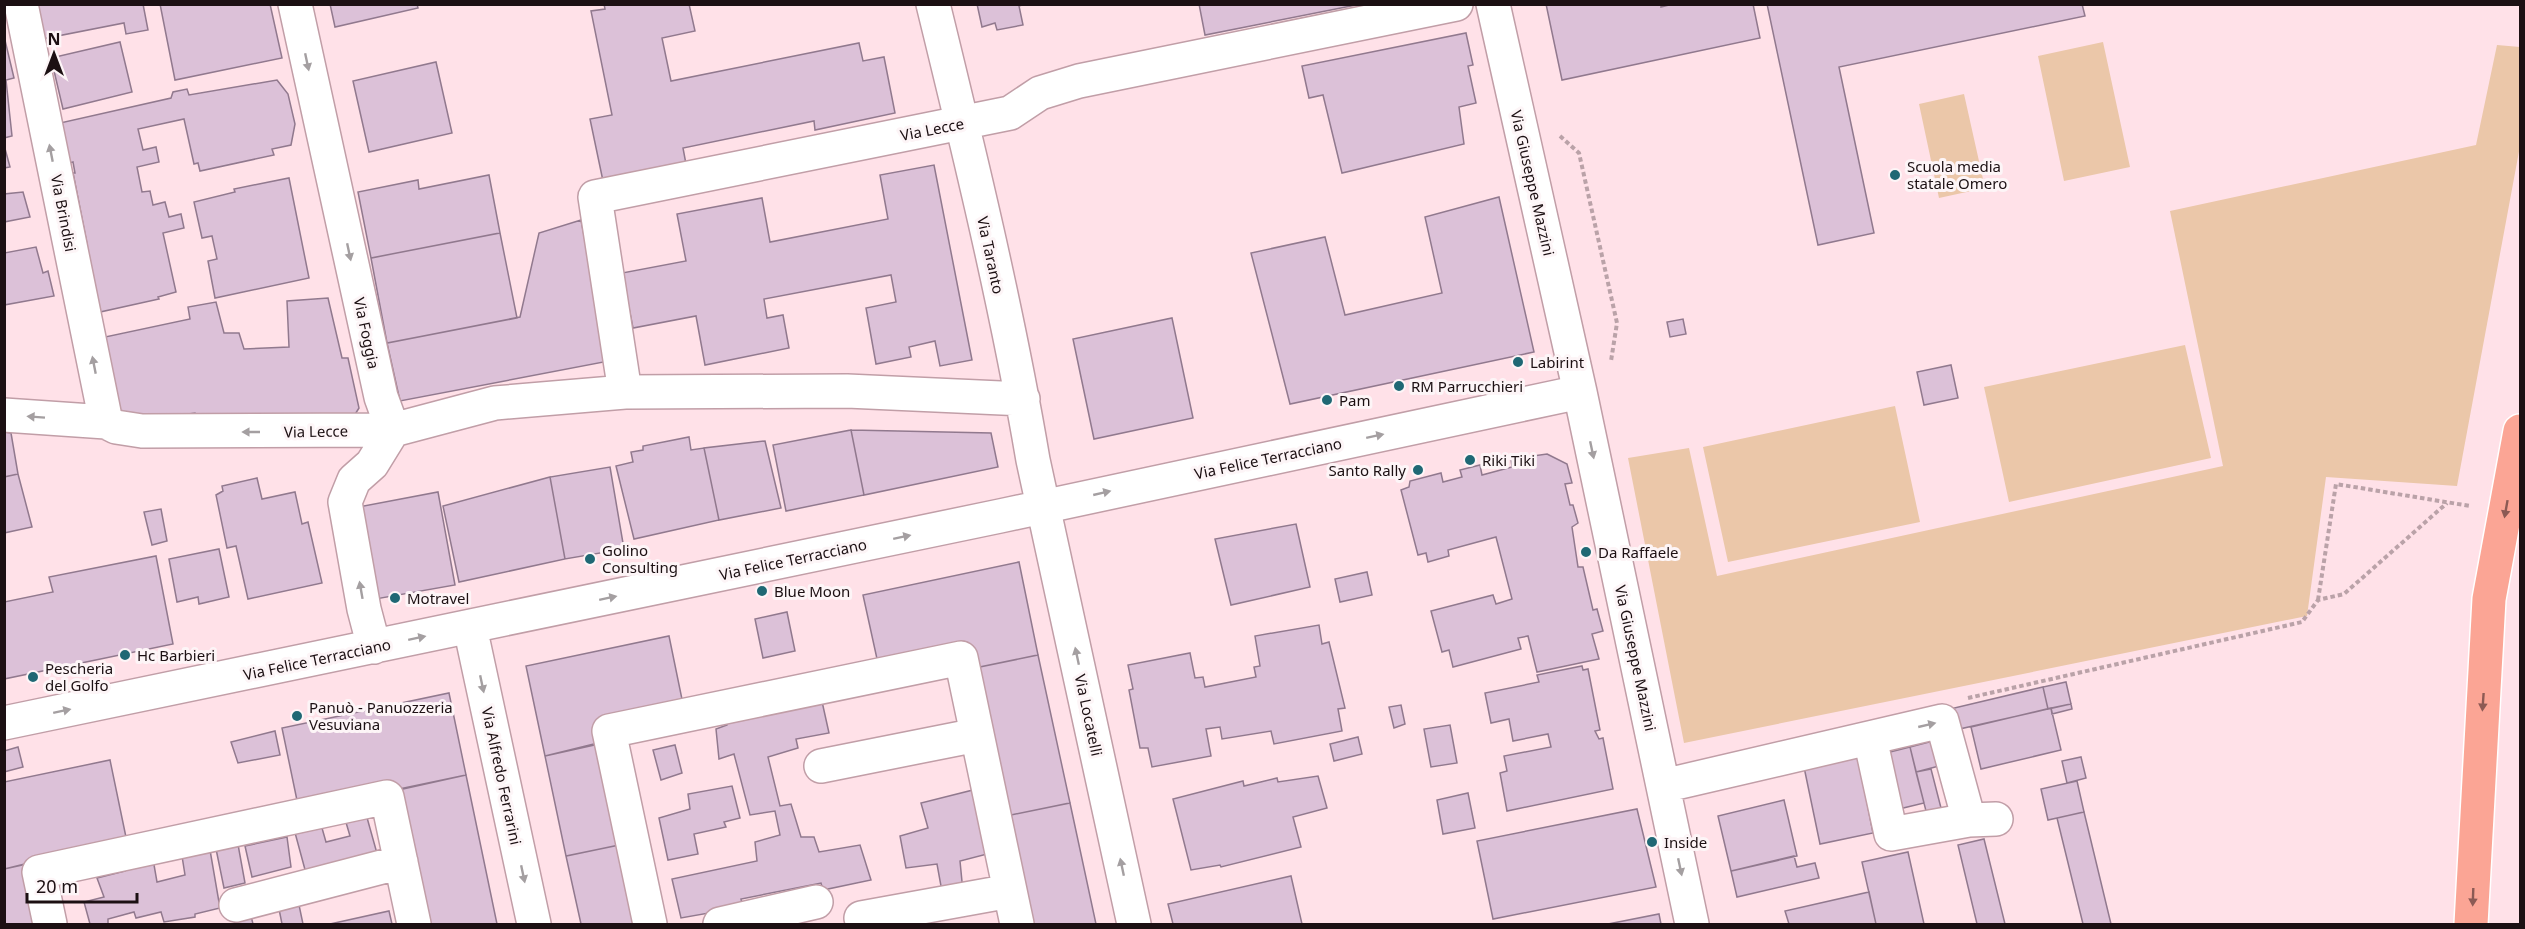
<svg xmlns="http://www.w3.org/2000/svg" width="2525" height="929" font-family="'Noto Sans',sans-serif">
<style>
.green{fill:#ebc7a9}
.building{fill:#dcc1d8;stroke:#91798e;stroke-width:1.5}
.lines{fill:none;stroke-linecap:round;stroke-linejoin:round}
.minor-casing{stroke:#c19ea7;stroke-width:36}
.highway-casing{stroke:#fff;stroke-width:36}
.path{stroke:#baa2a8;stroke-width:4;stroke-dasharray:4.5 3;stroke-linecap:butt}
.minor{stroke:#fff;stroke-width:33}
.highway{stroke:#fba595;stroke-width:33}
.oneway{fill:#a49fa1}
.oneway2{fill:#8c5a54}
.poi-dot{fill:#1f6874;stroke:#fdf5f7;stroke-width:2}
.labels{text-anchor:middle;dominant-baseline:central;stroke-width:6;stroke-linejoin:round;paint-order:stroke}
.street-label{font-size:15px;fill:#1c1013;stroke:#fdf5f7}
.poi-label{font-size:15px;fill:#1c1013;stroke:#fdf5f7;text-anchor:start}
</style>
<rect width="100%" height="100%" fill="#ffe1e8"/>
<path class="green" d="M2103 42 2130 167 2064 181 2038 56Z
M2497 45 2520 47V146L2457 486 2326 477 2307 616 1684 743 1628 458 1689 448 1717 576 2223 466 2170 211 2476 145Z
M1964 94 1985 188 1939 198 1919 104Z
M2185 345 2211 458 2009 502 1984 387Z
M1895 406 1920 522 1728 562 1703 447Z"/>
<path class="building" d="M35 4H143L148 30 126 34 124 23 42 39Z
M160 4H270L282 58 175 80Z
M330 4H417L418 8 335 27Z
M604 4H689L695 31 662 38 671 81 859 43 863 61 884 57 895 113 815 130 814 121 683 148 686 164 603 181 590 119 612 115 591 11 605 9Z
M977 4H1025L1019 6 1023 25 997 30 995 23 982 27Z
M1199 4H1361L1205 35Z
M1546 4H1661V7L1673 4H1753L1760 38 1562 80Z
M1767 4H2082L2085 16 1839 67 1874 233 1818 245Z
M1466 33 1473 65 1468 66 1476 103 1459 107 1464 144 1342 173 1323 95 1309 98 1302 66Z
M4 36 14 78 6 80 12 136 4 138Z
M120 42 132 92 63 109 51 58Z
M436 62 452 133 369 152 353 81Z
M277 80 288 94 295 124 291 145 272 149 274 155 200 171 198 163 194 164 184 119 138 129 143 150 156 147 159 162 137 167 142 192 150 191 153 205 165 202 169 217 181 214 184 228 163 233 176 292 158 297 159 299 100 312 84 244H87L73 173H75L73 162 66 164 60 123 171 98 173 92 187 89 189 95Z
M4 145 10 167 4 168Z
M934 165 972 360 940 366 935 341 909 347 911 357 876 364 866 308 896 302 891 275 764 299 767 318 783 315 789 348 705 365 696 316 633 328 622 273 686 261 677 214 762 198 770 242 888 219 880 175Z
M489 175 500 233 371 258 358 192 418 180 419 189Z
M289 178 309 278 215 298 208 261 217 259 212 236 202 238 194 202 235 192 234 189Z
M23 192 30 217 4 222V194Z
M1499 197 1534 352 1290 404 1251 253 1325 237 1345 315 1442 293 1425 217Z
M581 220 609 361 400 401 387 343 520 317 539 233Z
M500 233 517 318 387 343 371 258Z
M36 247 43 273 48 271 54 296 4 305V253Z
M328 298 342 358H348L359 408 354 416 201 430 195 413 123 423 105 337 190 319 188 307 216 302 224 333H239L244 349 289 347 287 301Z
M1172 318 1193 418 1094 439 1073 339Z
M1683 319 1686 334 1670 337 1667 322Z
M1951 365 1958 398 1924 405 1917 372Z
M851 430 991 433 998 467 864 495Z
M851 430 864 495 786 511 773 445Z
M4 432 11 433 18 474 4 477Z
M689 437 691 450 704 448 719 520 634 539 616 466 633 462 631 452 643 450V446Z
M765 441 781 508 719 520 704 448Z
M1547 454 1567 464 1572 483 1565 484 1570 505H1573L1578 523 1572 527 1578 567H1583L1593 610 1597 609 1603 631 1592 634 1599 659 1537 672 1528 636 1518 638 1521 649 1453 667 1449 650 1442 652 1431 611 1493 595 1496 604 1512 599 1496 537 1448 550 1449 556 1428 562 1426 553 1418 555 1401 490 1409 487 1410 481 1441 473 1443 482 1462 477 1460 470 1480 465 1482 475 1512 467 1511 459Z
M610 467 624 549 565 559 550 477Z
M18 474 32 527 4 533V477Z
M550 477 565 559 459 582 443 506Z
M257 478 262 499 295 492 302 524 308 522 322 583 248 599 236 546 227 548 216 495 223 491 222 486Z
M438 492 455 585 370 600 353 508Z
M161 509 167 541 152 545 144 512Z
M1296 524 1310 587 1231 605 1215 539Z
M219 549 229 597 199 604 198 597 177 602 169 559Z
M156 556 173 644 4 679V602L53 592 49 577Z
M1019 562 1038 655 970 669 879 668 863 595Z
M1367 572 1372 595 1340 602 1335 579Z
M787 612 795 651 763 658 755 619Z
M1319 625 1322 644 1329 642 1345 708 1338 709 1342 731 1274 744 1271 731 1222 739 1220 727 1206 729 1211 756 1152 767 1148 748H1140L1129 690 1133 689 1128 665 1190 653 1195 678 1203 677 1205 687 1256 677 1254 667 1260 666 1255 636Z
M669 636 684 709 602 742 545 756 526 666Z
M1038 655 1070 803 1001 817 970 669Z
M1582 666 1583 670 1588 669 1600 730 1595 731 1599 739 1603 738 1613 789 1507 811 1500 773 1507 771 1504 756 1551 747 1548 734 1513 741 1509 719 1491 723 1485 693 1539 682 1537 675Z
M2066 682 2071 704 2048 709 2043 687Z
M2043 687 2048 709 1955 730 1950 709Z
M449 693 466 775 299 810 282 728Z
M821 697 829 733 796 739 798 748 768 757 780 806 791 804 801 837H814L819 852 860 845 871 880 823 890 821 883 741 899 743 907 681 918 672 879 757 861 755 842 780 835 775 811 750 815 734 754 719 759 716 729 727 725V715Z
M2071 704 2072 709 2052 714 2051 708Z
M1401 705 1405 724 1394 728 1389 707Z
M2051 708 2061 750 1981 769 1971 727Z
M1450 725 1457 763 1431 767 1424 729Z
M275 731 280 755 238 763 231 742Z
M1358 737 1362 754 1334 761 1330 744Z
M1933 741 1939 766 1916 772 1910 747Z
M608 742 629 843 566 856 545 756Z
M675 745 682 773 661 780 653 750Z
M18 747 23 767 4 772V751Z
M1910 747 1924 803 1899 809 1886 753Z
M1858 756 1873 833 1820 844 1804 767Z
M2081 757 2086 778 2067 783 2062 761Z
M110 760 127 842 4 869V782Z
M1931 769 1941 808 1926 811 1916 772Z
M466 775 497 924H422L394 791Z
M1318 776 1327 808 1293 817 1301 847 1221 867 1220 865 1191 870 1173 799 1243 781 1244 786 1277 778 1278 782Z
M2077 781 2084 812 2048 820 2041 789Z
M732 786 740 818 724 822 726 827 694 834 698 854 668 860 659 818 690 809 688 794Z
M973 790 991 853 960 861 963 892 943 897 937 864 906 868 900 836 928 828 921 803Z
M1468 793 1475 828 1443 834 1437 800Z
M1784 800 1797 856 1731 871 1718 816Z
M1070 803 1096 924H1024L1001 817Z
M1637 809 1656 887 1493 919 1477 841Z
M2084 812 2111 924H2083L2057 818Z
M366 814 378 857 307 877 294 829 320 821 326 842 350 836 345 819Z
M287 837 291 867 252 877 245 846Z
M237 839 245 883 224 888 215 844Z
M1984 839 2005 924H1977L1958 845Z
M629 843 647 924H581L566 856Z
M210 850 220 908 195 914V917L164 922 161 912 136 918 134 912 108 919V924H90L84 902 104 897 97 878 125 871 124 867 153 859 157 882 185 875 182 856Z
M1908 852 1924 924H1876L1862 862Z
M1794 856 1797 867 1815 863 1819 878 1737 897 1731 871Z
M33 862 45 924H4V869Z
M1291 876 1302 924H1173L1168 904Z
M1869 892 1876 924H1789L1785 911Z
M299 905 303 924H282L279 909Z
M389 911 392 924H330Z
M1659 914 1661 924H1608Z
M251 916 253 924H235L233 917Z"/>
<g class="lines">
<defs>
<path id="minor" d="M21 4 106 422
M295 4 381 397 393 430
M933 4C970 155 1007 307 1033 460L1134 924
M1493 4 1580 392 1692 924
M625 392 595 197 1010 113 1040 93 1079 81 1456 4
M4 415 106 422 116 427 142 431 393 430 495 403 625 392 847 391 1023 399
M470 627 534 924
M374 647 364 609 345 502 354 480 372 464 393 430
M4 723 1000 516 1580 392
M1870 738 1891 834 1969 820 1996 819
M821 766 977 735
M1663 786 1942 721 1969 820
M236 905 401 862
M861 918 1010 891
M50 924 39 872 387 797 414 924
M650 924 609 731 961 658 1017 924
M720 924 816 902"/>
<path id="highway" d="M2471 924 2489 599 2520 431"/>
</defs>
<use href="#minor" class="minor-casing"/>
<use href="#highway" class="highway-casing"/>
<path class="path" d="M1560 136 1579 153 1617 323 1611 361
M2318 600 2336 484 2470 506
M1968 698 2302 622 2318 600 2344 594 2447 503"/>
<use href="#minor" class="minor"/>
<use href="#highway" class="highway"/>
</g>
<defs><path id="oneway-solid" d="M-6-.8H1V-3.2L6.5 0L1 3.2V.8H-6Z" transform="scale(1.5)"/></defs>
<g class="oneway">
<use href="#oneway-solid" transform="translate(307 62) rotate(78)"/>
<use href="#oneway-solid" transform="translate(51 153) rotate(-101)"/>
<use href="#oneway-solid" transform="translate(349 252) rotate(78)"/>
<use href="#oneway-solid" transform="translate(94 365) rotate(-101)"/>
<use href="#oneway-solid" transform="translate(36 417) rotate(-176)"/>
<use href="#oneway-solid" transform="translate(251 432) rotate(180)"/>
<use href="#oneway-solid" transform="translate(1375 436) rotate(-12)"/>
<use href="#oneway-solid" transform="translate(1592 450) rotate(78)"/>
<use href="#oneway-solid" transform="translate(1102 493) rotate(-13)"/>
<use href="#oneway-solid" transform="translate(902 537) rotate(-12)"/>
<use href="#oneway-solid" transform="translate(361 590) rotate(-100)"/>
<use href="#oneway-solid" transform="translate(608 598) rotate(-12)"/>
<use href="#oneway-solid" transform="translate(417 638) rotate(-12)"/>
<use href="#oneway-solid" transform="translate(1077 656) rotate(-102)"/>
<use href="#oneway-solid" transform="translate(482 684) rotate(78)"/>
<use href="#oneway-solid" transform="translate(62 711) rotate(-12)"/>
<use href="#oneway-solid" transform="translate(1927 725) rotate(-13)"/>
<use href="#oneway-solid" transform="translate(1122 867) rotate(-102)"/>
<use href="#oneway-solid" transform="translate(1680 867) rotate(78)"/>
<use href="#oneway-solid" transform="translate(523 874) rotate(78)"/>
</g>
<g class="oneway2">
<use href="#oneway-solid" transform="translate(2506 509) rotate(100)"/>
<use href="#oneway-solid" transform="translate(2483 702) rotate(94)"/>
<use href="#oneway-solid" transform="translate(2473 897) rotate(92)"/>
</g>
<g class="poi-dot">
<circle cx="1895" cy="175" r="6"/>
<circle cx="1518" cy="362" r="6"/>
<circle cx="1399" cy="386" r="6"/>
<circle cx="1327" cy="400" r="6"/>
<circle cx="1470" cy="460" r="6"/>
<circle cx="1418" cy="470" r="6"/>
<circle cx="1586" cy="552" r="6"/>
<circle cx="590" cy="559" r="6"/>
<circle cx="762" cy="591" r="6"/>
<circle cx="395" cy="598" r="6"/>
<circle cx="125" cy="655" r="6"/>
<circle cx="33" cy="677" r="6"/>
<circle cx="297" cy="716" r="6"/>
<circle cx="1652" cy="842" r="6"/>
</g>
<g class="labels">
<g class="street-label">
<text transform="translate(932 129) rotate(-11)">Via Lecce</text>
<text transform="translate(1533 183) rotate(77)">Via Giuseppe Mazzini</text>
<text transform="translate(64 213) rotate(79)">Via Brindisi</text>
<text transform="translate(991 255) rotate(78)">Via Taranto</text>
<text transform="translate(367 333) rotate(78)">Via Foggia</text>
<text transform="translate(316 431) rotate(-1)">Via Lecce</text>
<text transform="translate(1268 458) rotate(-12)">Via Felice Terracciano</text>
<text transform="translate(793 559) rotate(-12)">Via Felice Terracciano</text>
<text transform="translate(1636 658) rotate(78)">Via Giuseppe Mazzini</text>
<text transform="translate(317 659) rotate(-12)">Via Felice Terracciano</text>
<text transform="translate(1089 715) rotate(78)">Via Locatelli</text>
<text transform="translate(502 776) rotate(78)">Via Alfredo Ferrarini</text>
</g>
<g class="poi-label">
<text x="1907" y="166">Scuola media<tspan x="1907" dy="17">statale Omero</tspan></text>
<text x="1530" y="362">Labirint</text>
<text x="1411" y="386">RM Parrucchieri</text>
<text x="1339" y="400">Pam</text>
<text x="1482" y="460">Riki Tiki</text>
<text x="1406" y="470" text-anchor="end">Santo Rally</text>
<text x="602" y="550">Golino<tspan x="602" dy="17">Consulting</tspan></text>
<text x="1598" y="552">Da Raffaele</text>
<text x="774" y="591">Blue Moon</text>
<text x="407" y="598">Motravel</text>
<text x="137" y="655">Hc Barbieri</text>
<text x="45" y="668">Pescheria<tspan x="45" dy="17">del Golfo</tspan></text>
<text x="309" y="707">Panuò - Panuozzeria<tspan x="309" dy="17">Vesuviana</tspan></text>
<text x="1664" y="842">Inside</text>
</g>
</g>
<rect width="2525" height="929" fill="none" stroke="#1c1013" stroke-width="12"/>
<g transform="translate(54 54)" stroke="#fdf5f7" stroke-width="4.5" paint-order="stroke">
<path d="M0-4.5L10 22L0 15L-10 22Z" fill="#1c1013"/>
<text y="-9" font-size="16" font-weight="bold" text-anchor="middle" fill="#1c1013">N</text>
</g>
<path d="M27 893v9h110v-9" fill="none" stroke="#1c1013" stroke-width="3"/>
<text x="36" y="893" font-size="18" fill="#1c1013" stroke="#fdf5f7" stroke-width="4.5" paint-order="stroke">20 m</text>
</svg>
